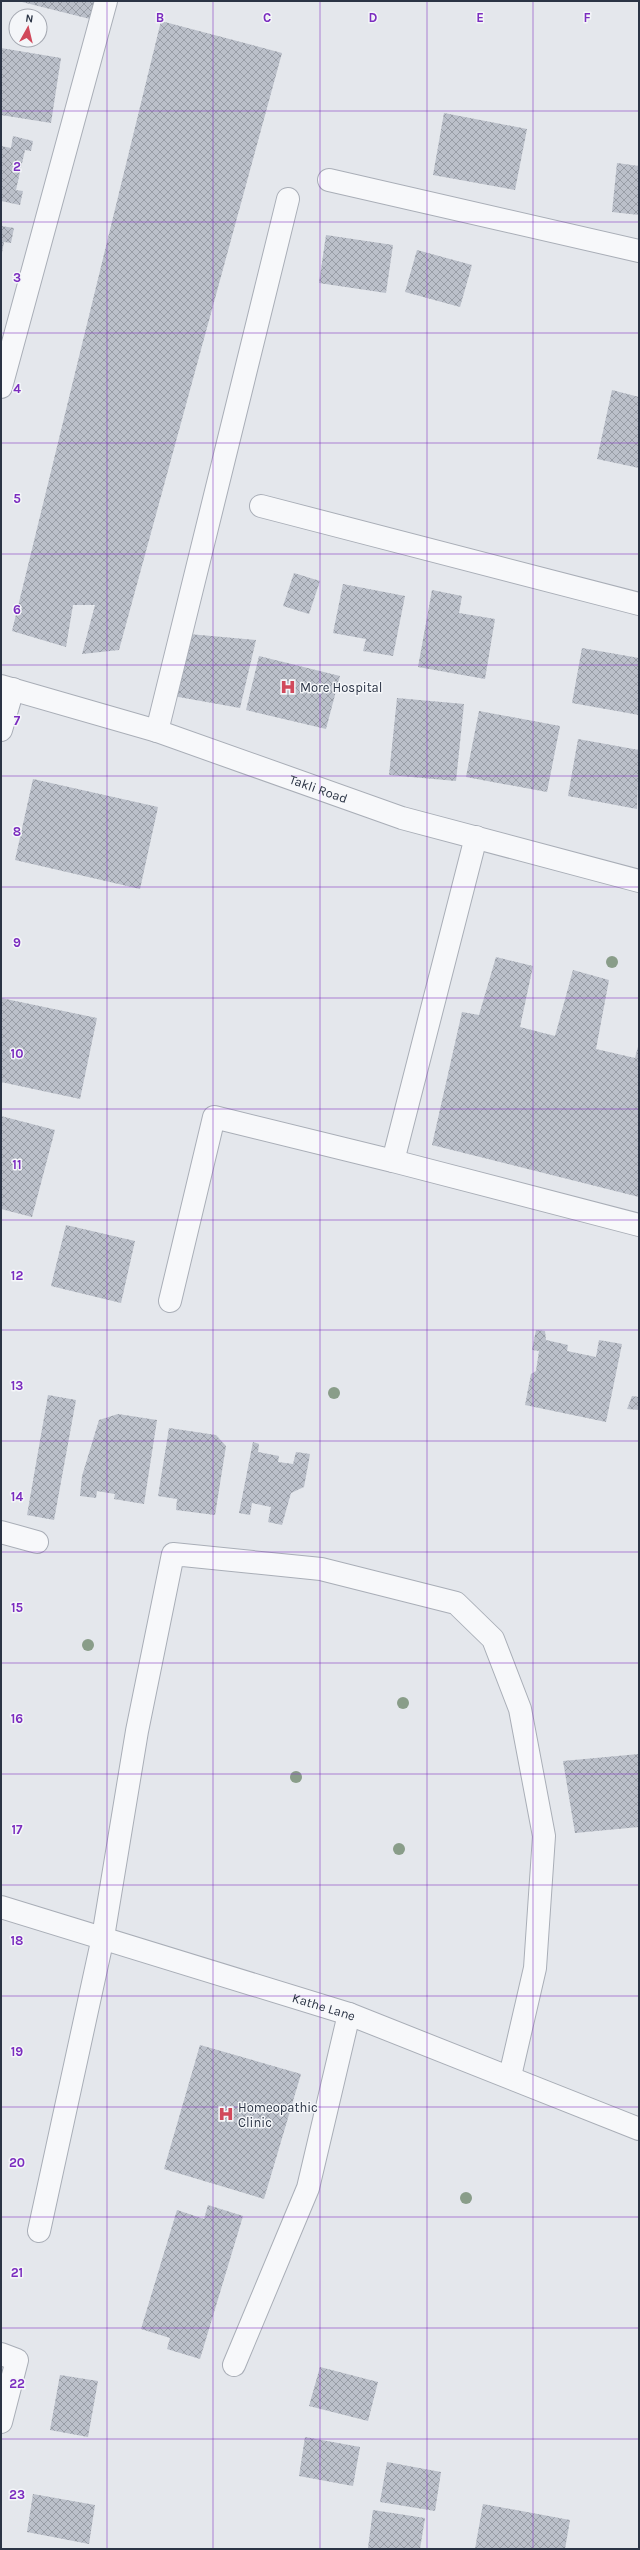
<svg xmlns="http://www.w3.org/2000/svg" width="640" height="2550" font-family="Karla,sans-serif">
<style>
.building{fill:url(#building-cross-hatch)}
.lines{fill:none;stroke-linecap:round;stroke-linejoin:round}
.minor-casing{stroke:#a9aeb7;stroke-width:24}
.minor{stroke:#f7f8fa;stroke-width:22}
.tree{fill:#899d89}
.grid{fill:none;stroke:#7b2cbf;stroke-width:1;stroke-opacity:0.55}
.labels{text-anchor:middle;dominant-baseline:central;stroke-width:3;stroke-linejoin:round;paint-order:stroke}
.poi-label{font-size:13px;fill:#2b3445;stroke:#f4f6f9;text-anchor:start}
.street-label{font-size:13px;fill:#2b3445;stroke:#f4f6f9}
.grid-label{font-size:13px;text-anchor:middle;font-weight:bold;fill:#7b2cbf;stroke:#f4f6f9;stroke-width:3;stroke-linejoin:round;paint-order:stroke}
</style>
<defs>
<pattern id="building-cross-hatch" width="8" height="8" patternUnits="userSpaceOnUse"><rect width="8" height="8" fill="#bbc0ca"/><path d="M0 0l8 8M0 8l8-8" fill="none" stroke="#989da6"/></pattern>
</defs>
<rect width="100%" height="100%" fill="#e4e7ec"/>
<path class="building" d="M18 1H99L94 20Z
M161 21 282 53 119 650 82 654 95 605H73L66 647 12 631Z
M1 48 61 58 51 123 1 115Z
M444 113 527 129 515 190 433 175Z
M13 136 33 141 31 151 25 150 16 190 23 191 20 205 1 201V146L11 148Z
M617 163 639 166V215L612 212Z
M1 226 14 228 11 243 4 242 2 253Z
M326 235 393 245 386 293 319 283Z
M417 250 472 265 460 307 405 292Z
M612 390 639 397V468L597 459Z
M294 573 320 581 309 614 283 606Z
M343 584 405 596 393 656 363 651 366 639 333 633Z
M432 590 462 596 459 613 495 619 485 679 418 667Z
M189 634 256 640 240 708 173 696Z
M582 648 639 658V715L572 703Z
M259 656 340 676 326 729 246 710Z
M397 698 464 704 456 781 389 775Z
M479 711 560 726 547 792 466 777Z
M578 739 639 750 637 809 568 796Z
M33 779 158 807 140 889 15 860Z
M496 957 533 966 520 1027 555 1036 573 970 609 980 596 1049 635 1058 639 1043V1197L432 1145 462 1012 479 1015Z
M1 998 97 1018 80 1099 1 1082Z
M1 1116 55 1130 32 1217 1 1209Z
M66 1225 135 1241 121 1303 51 1286Z
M536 1330 545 1331 546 1340 568 1345 567 1351 596 1357 599 1340 622 1344 606 1422 525 1405 531 1374 536 1371 539 1351 532 1350Z
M48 1395 76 1400 54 1520 27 1515Z
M632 1396 639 1397V1410L627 1409Z
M118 1414 157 1420 144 1504 114 1499 115 1494 97 1491 96 1498 80 1496 82 1476 99 1420Z
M169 1428 216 1435 226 1446 215 1515 176 1510 177 1499 158 1496Z
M253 1442 259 1444 258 1452 279 1456 278 1462 293 1464 296 1452 310 1454 304 1487 291 1493 282 1525 268 1522 271 1507 252 1503 250 1515 239 1513Z
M639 1754V1827L575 1833 563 1761Z
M200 2045 301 2074 264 2199 164 2169Z
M208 2205 243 2216 200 2359 167 2349 170 2338 141 2329 177 2210 204 2219Z
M320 2367 378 2382 368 2421 309 2406Z
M60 2375 98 2381 88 2437 50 2430Z
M305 2437 360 2447 353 2486 299 2476Z
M387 2462 441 2472 435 2511 380 2502Z
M33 2494 95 2505 89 2544 27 2532Z
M483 2504 570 2520 565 2549H475Z
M373 2510 425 2518 420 2549 368 2548Z"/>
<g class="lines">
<defs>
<g id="minor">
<path d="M329 180 639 251"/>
<path d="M1 387 106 1"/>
<path d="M261 506 639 604"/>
<path id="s1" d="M1 686 157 731 402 818 639 881"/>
<path d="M1 730 13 689"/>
<path d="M157 731 288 199"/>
<path d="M393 1161 639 1225"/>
<path d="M170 1301 214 1117 393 1161 476 837"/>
<path d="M1 1532 37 1542"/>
<path id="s2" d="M1 1907 349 2014 639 2129"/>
<path d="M39 2231 103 1937 137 1731 173 1554 321 1569 456 1603 493 1639 520 1709 544 1836 535 1968 510 2076"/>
<path d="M1 2354 17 2360 1 2422"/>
<path d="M234 2365 308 2188 349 2014"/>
</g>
</defs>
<use href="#minor" class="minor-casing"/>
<use href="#minor" class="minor"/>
</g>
<g class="tree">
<circle cx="612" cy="962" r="6"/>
<circle cx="334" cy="1393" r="6"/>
<circle cx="88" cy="1645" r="6"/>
<circle cx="403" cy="1703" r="6"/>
<circle cx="296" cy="1777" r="6"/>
<circle cx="399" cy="1849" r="6"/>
<circle cx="466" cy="2198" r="6"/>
</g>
<path class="grid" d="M107 1V2549M213 1V2549M320 1V2549M427 1V2549M533 1V2549M1 111H639M1 222H639M1 333H639M1 443H639M1 554H639M1 665H639M1 776H639M1 887H639M1 998H639M1 1109H639M1 1220H639M1 1330H639M1 1441H639M1 1552H639M1 1663H639M1 1774H639M1 1885H639M1 1996H639M1 2107H639M1 2217H639M1 2328H639M1 2439H639"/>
<defs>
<symbol id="hospital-bare" viewBox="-9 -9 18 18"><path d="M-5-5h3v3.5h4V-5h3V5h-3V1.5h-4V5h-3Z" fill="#d1495b" stroke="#f4f6f9" stroke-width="2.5" paint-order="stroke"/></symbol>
</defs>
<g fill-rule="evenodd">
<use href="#hospital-bare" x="277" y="676" width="22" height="22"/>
<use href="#hospital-bare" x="215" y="2103" width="22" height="22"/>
</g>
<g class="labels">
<g class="poi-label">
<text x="300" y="687">More Hospital</text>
<text x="238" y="2107">Homeopathic<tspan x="238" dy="15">Clinic</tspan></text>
</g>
<g class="street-label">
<text stroke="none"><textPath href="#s1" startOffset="334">Takli Road</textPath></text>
<text stroke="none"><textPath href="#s2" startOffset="338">Kathe Lane</textPath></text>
</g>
</g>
<g class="grid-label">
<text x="160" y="22">B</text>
<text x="267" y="22">C</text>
<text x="373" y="22">D</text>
<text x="480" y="22">E</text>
<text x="587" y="22">F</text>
<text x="17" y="171">2</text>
<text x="17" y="282">3</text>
<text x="17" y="393">4</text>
<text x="17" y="503">5</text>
<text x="17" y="614">6</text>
<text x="17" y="725">7</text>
<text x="17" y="836">8</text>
<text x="17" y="947">9</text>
<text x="17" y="1058">10</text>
<text x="17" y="1169">11</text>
<text x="17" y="1280">12</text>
<text x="17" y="1390">13</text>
<text x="17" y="1501">14</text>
<text x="17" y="1612">15</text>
<text x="17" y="1723">16</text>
<text x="17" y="1834">17</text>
<text x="17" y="1945">18</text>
<text x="17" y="2056">19</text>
<text x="17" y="2167">20</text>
<text x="17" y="2277">21</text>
<text x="17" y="2388">22</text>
<text x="17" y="2499">23</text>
</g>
<rect width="640" height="2550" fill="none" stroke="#2b3445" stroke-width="4"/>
<g transform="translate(28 28) rotate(8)"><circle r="19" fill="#f4f6f9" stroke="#a4a8b1"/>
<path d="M0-3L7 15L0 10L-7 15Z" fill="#d1495b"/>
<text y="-6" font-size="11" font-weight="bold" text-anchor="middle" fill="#2b3445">N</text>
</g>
</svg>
